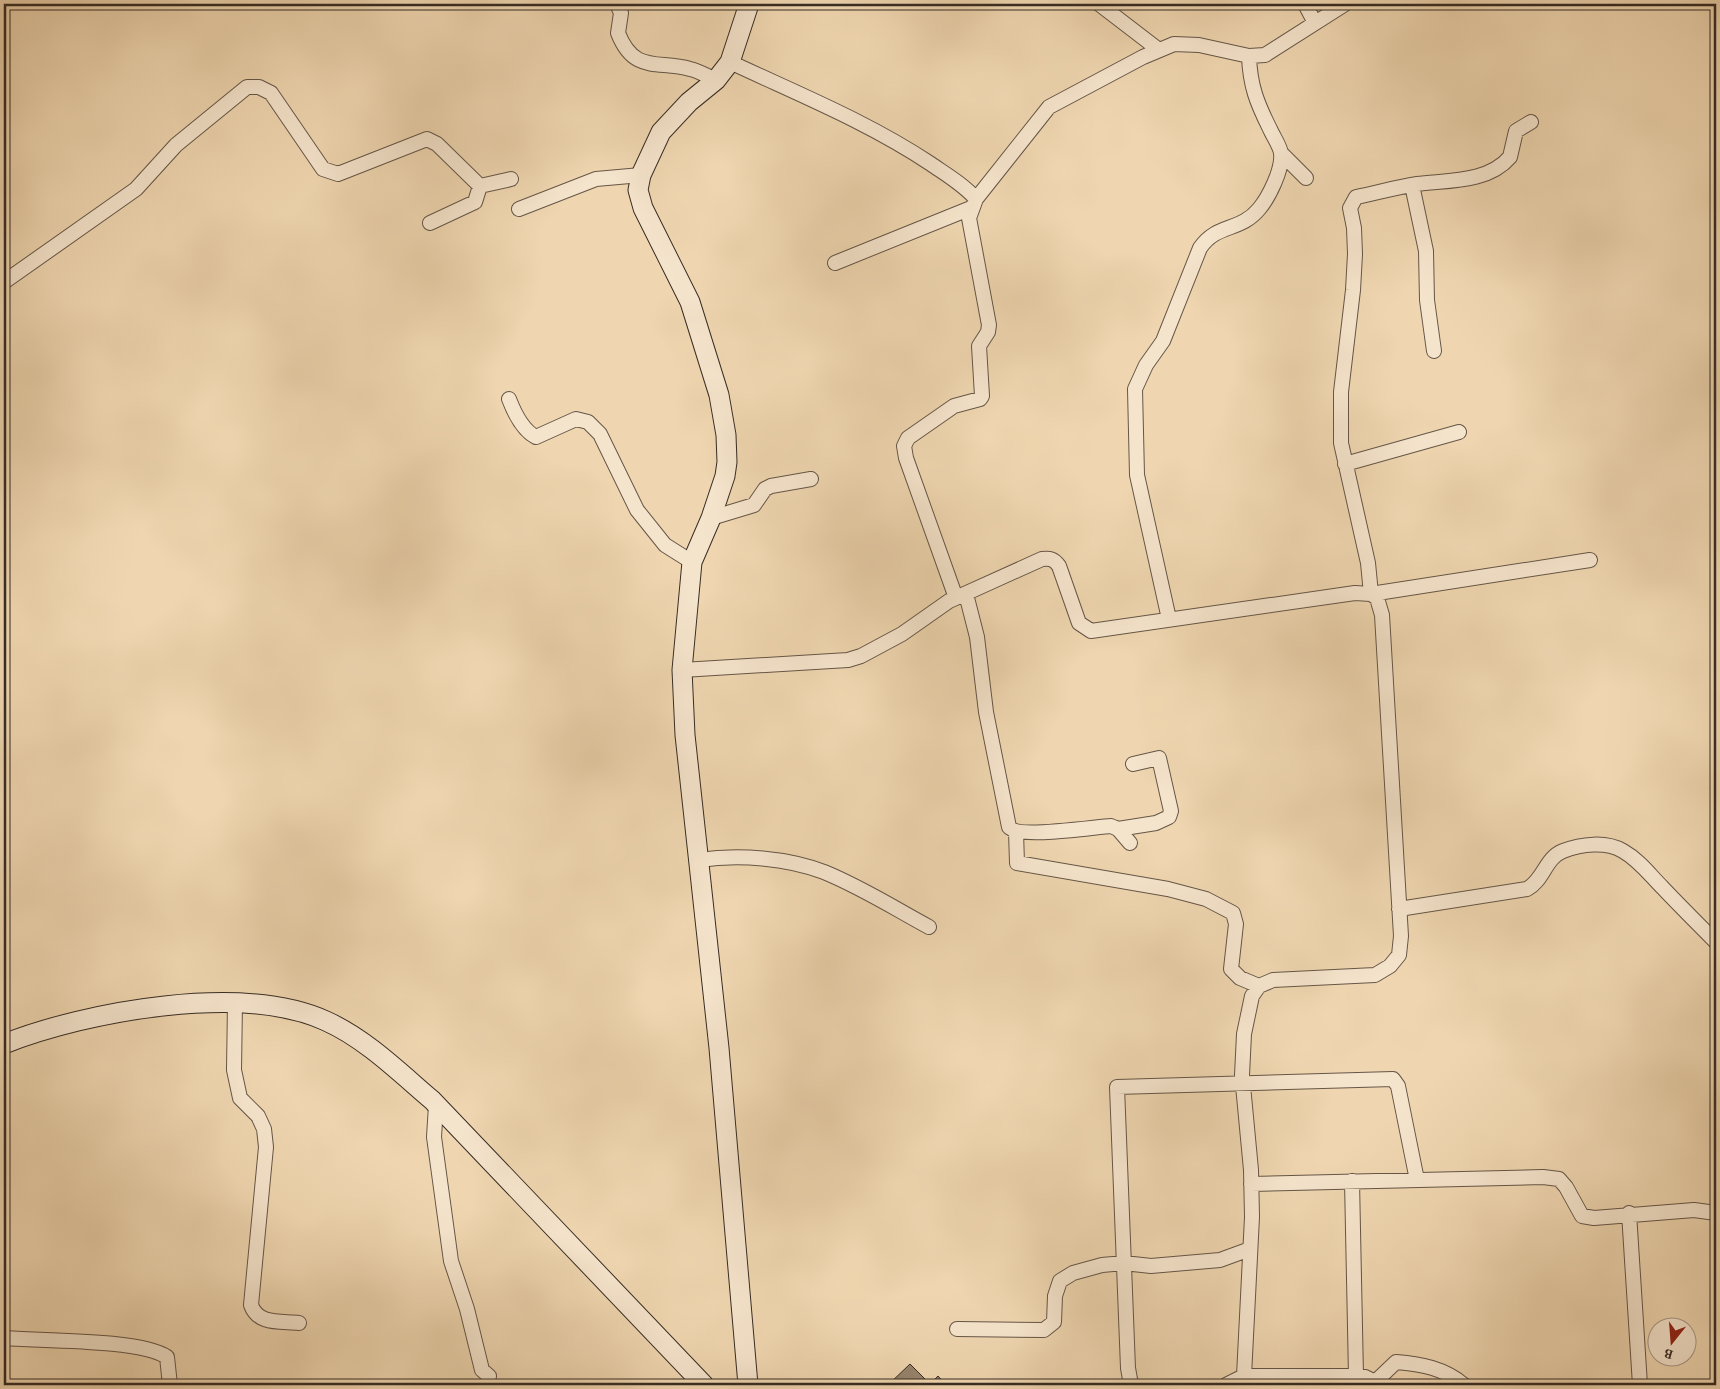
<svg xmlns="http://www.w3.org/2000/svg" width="1720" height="1389" font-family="'Gentium Book Plus',serif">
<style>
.building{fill:#97846d;stroke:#372c24}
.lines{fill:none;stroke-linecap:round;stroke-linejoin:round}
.minor-casing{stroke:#655647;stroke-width:16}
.secondary-casing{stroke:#372c24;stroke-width:21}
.minor{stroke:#f5e4cc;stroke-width:14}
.secondary{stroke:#f5e4cc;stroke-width:19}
</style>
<rect width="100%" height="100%" fill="#efd6b0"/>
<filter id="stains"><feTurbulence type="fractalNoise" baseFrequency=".004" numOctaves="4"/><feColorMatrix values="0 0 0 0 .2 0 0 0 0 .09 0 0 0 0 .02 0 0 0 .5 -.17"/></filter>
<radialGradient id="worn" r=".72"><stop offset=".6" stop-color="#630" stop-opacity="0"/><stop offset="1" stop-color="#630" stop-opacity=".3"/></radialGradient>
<path class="building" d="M910 1364 930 1384 938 1376 946 1385H888Z"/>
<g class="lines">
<defs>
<path id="minor" d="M617 4 621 13 618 33C634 74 658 60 690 69 699 71 707 76 716 80
M1099 4 1159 50
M1305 4 1315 23
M730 62C798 94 868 122 931 164 947 175 964 185 976 199L1049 107 1143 57 1174 44 1199 45 1249 56 1265 55 1345 4
M1531 122 1516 131 1510 157C1488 183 1447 180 1417 184 1397 187 1376 193 1356 197L1350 208 1354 228 1355 254 1353 290 1341 392V443L1368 563 1371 594 1590 560
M1281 153 1306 178
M1412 185 1426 251 1427 300 1434 351
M519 209 596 179 641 175
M430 223 475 202 480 186
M835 263 971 208
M4 282 136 189 176 145 247 87H259L271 93 323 169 338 174 427 139 437 144 480 186 511 179
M509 399C514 412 522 430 536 437L576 419 588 422 600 434 637 510 665 545 692 562
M1345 464 1459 432
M711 518 754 505 765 489 771 486 811 479
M966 594 977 637 986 712 1009 827C1018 839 1094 827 1111 826L1118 829 1130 843
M956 598 906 458 904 446 908 438 954 406 980 399 982 396 979 346 988 332 989 325 969 218 976 199
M1169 619 1137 475 1135 389 1146 365 1163 341 1200 248C1217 223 1240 232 1259 209 1269 197 1283 169 1281 153 1280 146 1273 136 1270 129 1257 103 1250 86 1249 56
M682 670 848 660 861 656 902 634 949 601 1042 559C1050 558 1054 559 1059 566L1079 623 1091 631 1355 593 1371 594 1377 598 1382 615 1401 936 1399 955 1390 966 1375 975 1273 980 1259 986 1252 996 1244 1034 1242 1075 1251 1170 1252 1217 1244 1376
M1118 829 1156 823 1169 817 1171 811 1159 758 1133 764
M1016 832 1017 863 1168 889 1206 899 1233 913 1236 924 1231 969 1240 978 1259 986
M699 860C739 854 787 858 824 872 861 887 894 908 929 927
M1399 909 1527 889C1544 880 1545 858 1563 851 1581 844 1606 841 1623 851 1639 860 1650 875 1662 887 1680 906 1698 924 1716 942
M235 1003 234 1070 240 1098 258 1116 264 1129 266 1147 251 1305C258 1325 280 1321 299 1323
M436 1105 434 1137 451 1261 467 1309 482 1370 489 1376 487 1385
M1352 1181 1356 1376
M1251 1184 1543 1177 1559 1179 1566 1187 1582 1216 1594 1218 1694 1210 1716 1213
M1629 1213 1640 1385
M957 1329 1044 1330 1054 1322 1055 1296 1060 1281 1073 1273 1102 1265 1124 1263 1151 1266 1220 1260 1250 1249
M4 1338C41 1341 140 1339 167 1357L170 1385
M1375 1382 1396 1362C1421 1364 1444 1368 1464 1385
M1131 1385 1128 1368 1117 1087 1393 1079 1398 1086 1417 1180
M1226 1385 1244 1376H1356L1365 1377 1375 1382 1376 1385"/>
<path id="secondary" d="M4 1044C87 1011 243 983 326 1021 366 1039 399 1072 432 1100L704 1385
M748 1385 719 1048 685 735 682 670 692 562 711 518 725 476 727 462 726 435 719 395 690 302 643 208 638 190 641 175 661 132 689 102 716 80 730 62 749 4"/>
</defs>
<use href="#minor" class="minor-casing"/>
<use href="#secondary" class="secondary-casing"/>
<use href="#minor" class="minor"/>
<use href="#secondary" class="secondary"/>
</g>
<rect width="1720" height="1389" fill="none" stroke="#efd6b0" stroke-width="20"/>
<rect x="5" y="5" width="1710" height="1379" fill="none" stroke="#372c24" stroke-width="2.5"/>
<rect x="10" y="10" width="1700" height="1369" fill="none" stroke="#372c24"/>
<g transform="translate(1672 1342) rotate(197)"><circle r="24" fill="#f5e4cc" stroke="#a99a89"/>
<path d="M0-4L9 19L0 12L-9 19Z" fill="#8f2418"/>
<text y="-8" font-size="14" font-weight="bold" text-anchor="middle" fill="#372c24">B</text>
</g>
<rect width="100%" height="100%" filter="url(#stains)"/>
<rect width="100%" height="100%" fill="url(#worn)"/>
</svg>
